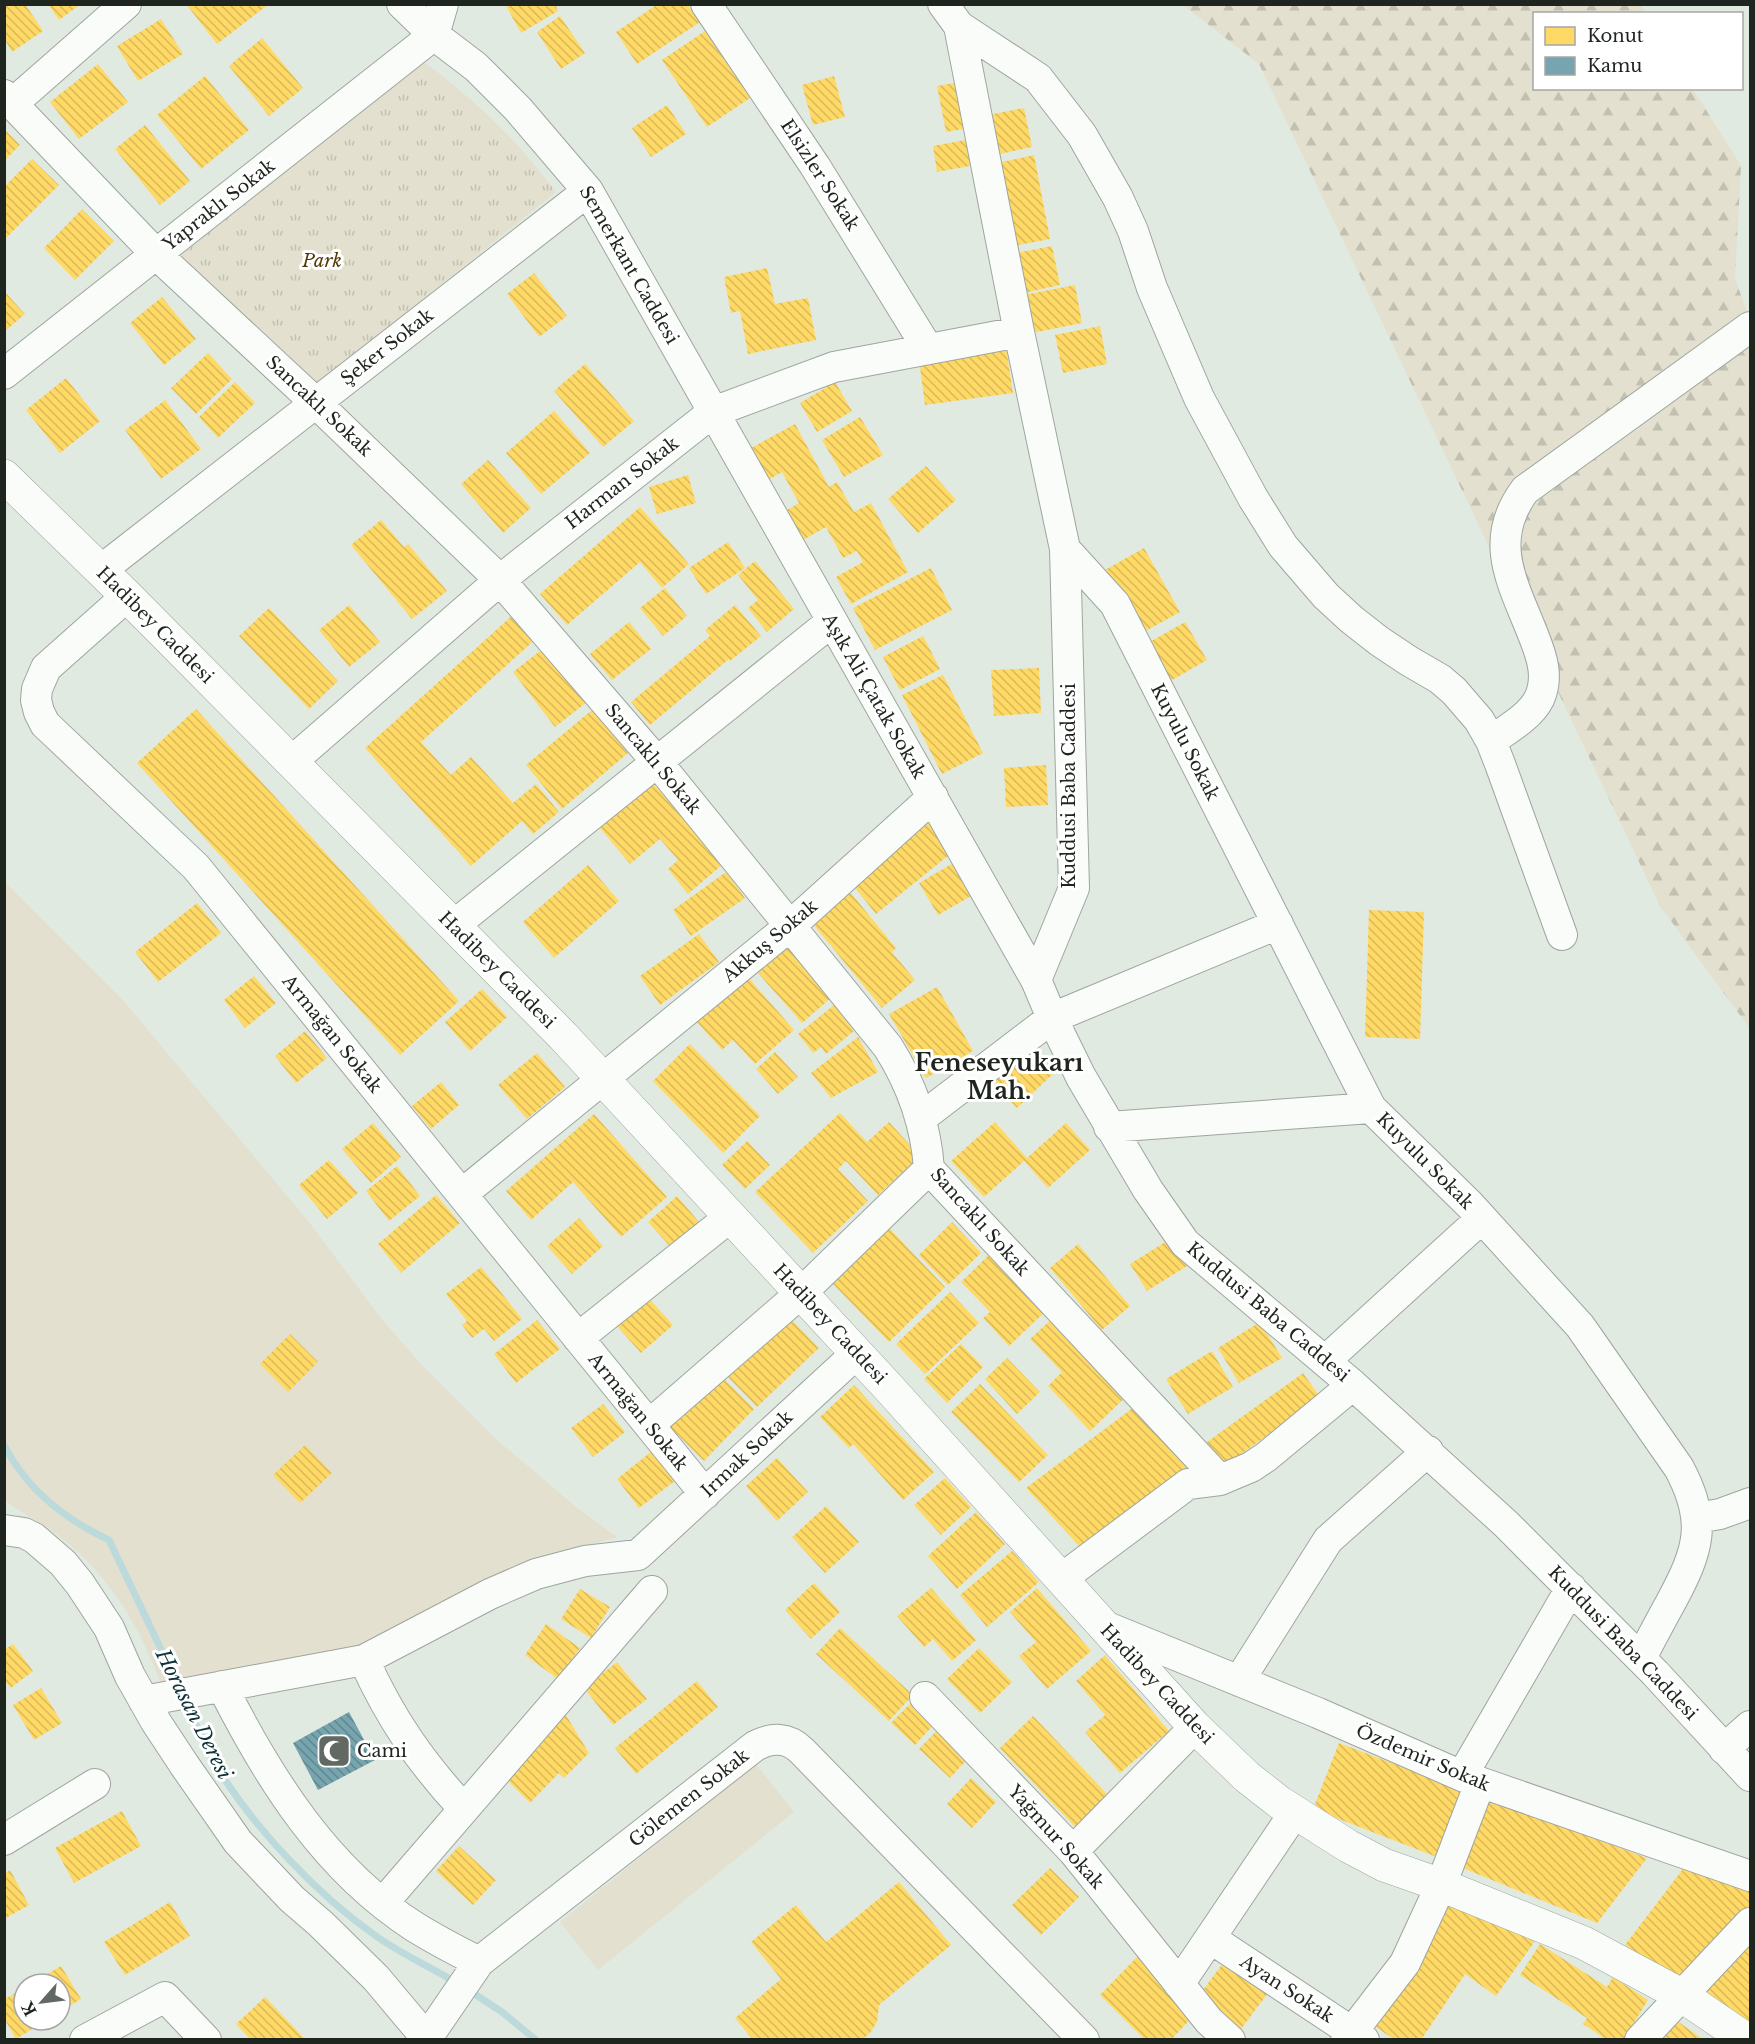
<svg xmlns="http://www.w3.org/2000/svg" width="1755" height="2044" font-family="'Libre Baskerville',serif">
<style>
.grass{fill:#e3e0cf}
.forest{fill:url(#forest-firs)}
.park{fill:url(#park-tufts)}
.homes{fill:url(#homes-back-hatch)}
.public{fill:url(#public-back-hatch)}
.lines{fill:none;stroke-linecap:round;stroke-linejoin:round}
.stream{stroke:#bcd9db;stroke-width:7}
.minor-casing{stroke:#9ea59e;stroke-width:32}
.major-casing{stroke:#9ea59e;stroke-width:34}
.minor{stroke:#fafcfa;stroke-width:30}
.major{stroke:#fafcfa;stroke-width:33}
.labels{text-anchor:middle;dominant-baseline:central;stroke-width:6;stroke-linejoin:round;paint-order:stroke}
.street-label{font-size:18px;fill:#1e241e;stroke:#fff}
.park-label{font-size:18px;font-style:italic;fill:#513805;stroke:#fff}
.poi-label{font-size:18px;fill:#1e241e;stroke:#fff;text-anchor:start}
.water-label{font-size:20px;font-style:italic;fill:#0e3339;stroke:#fff}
.district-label{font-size:24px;font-weight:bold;fill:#1e241e;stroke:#fff}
</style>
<defs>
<pattern id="forest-firs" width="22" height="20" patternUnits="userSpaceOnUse" patternTransform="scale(1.5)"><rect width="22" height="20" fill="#e3e0cf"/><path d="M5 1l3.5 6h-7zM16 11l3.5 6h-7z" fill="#c2c0b1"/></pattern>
<pattern id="park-tufts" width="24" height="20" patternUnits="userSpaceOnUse" patternTransform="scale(1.5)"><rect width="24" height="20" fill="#e3e0cf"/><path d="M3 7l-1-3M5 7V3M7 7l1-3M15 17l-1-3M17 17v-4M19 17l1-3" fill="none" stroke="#c2c0b1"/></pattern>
<pattern id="homes-back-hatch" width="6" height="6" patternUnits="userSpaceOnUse" patternTransform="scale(1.5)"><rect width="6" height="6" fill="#ffd966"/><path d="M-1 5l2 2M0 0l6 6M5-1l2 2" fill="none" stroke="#daba58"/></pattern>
<pattern id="public-back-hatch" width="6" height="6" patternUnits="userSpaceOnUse" patternTransform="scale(1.5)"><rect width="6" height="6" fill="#76a5af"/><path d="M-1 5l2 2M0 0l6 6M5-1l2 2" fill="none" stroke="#60868e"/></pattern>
</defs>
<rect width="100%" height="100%" fill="#e1eae1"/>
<path class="grass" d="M4 881 122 999 309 1222 380 1317 419 1362 497 1440 576 1507 617 1537 545 1558 382 1642 161 1684C140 1627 108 1573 59 1536 42 1523 22 1513 5 1501Z
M756 1764 794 1812 598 1970 560 1922Z"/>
<path class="forest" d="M1183 5H1641L1646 13 1534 14V88L1693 89 1741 166 1735 278 1750 321V1029L1660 906 1259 64Z"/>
<path class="park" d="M423 61C474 99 518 141 556 192L314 387 180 256Z"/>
<path class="homes" d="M5 4H25L43 31 12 52 5 40Z
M48 4H81L59 20Z
M186 4H269L217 44Z
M505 4H555L558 11 521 33Z
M658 4H687L700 22 637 64 616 32Z
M560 16 585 53 561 69 537 32Z
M161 19 183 54 138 81 117 46Z
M705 31 750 98 707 127 662 60Z
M262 38 303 88 269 116 229 66Z
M98 64 128 102 79 139 50 102Z
M205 76 249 130 201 169 157 115Z
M834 76 845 117 813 125 802 85Z
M960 82 968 128 946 132 937 86Z
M667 105 686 134 651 157 632 128Z
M1024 108 1032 147 996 155 988 115Z
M145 125 190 181 160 205 115 149Z
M4 129 20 145 4 161Z
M971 139 975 165 937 172 933 146Z
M1034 155 1050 239 1014 246 998 163Z
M32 159 59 185 4 240V187Z
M82 209 114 241 75 280 44 248Z
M1052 246 1060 285 1024 293 1016 253Z
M767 268 775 304 808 298 816 340 748 354 740 311 731 313 724 277Z
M534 273 567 316 539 337 507 294Z
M1075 285 1082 323 1032 333 1024 295Z
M4 291 25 314 4 332Z
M162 297 196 339 164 365 130 323Z
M1100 326 1107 364 1063 373 1055 335Z
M1006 348 1013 393 925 405 919 360Z
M208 353 232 379 196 414 171 388Z
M585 364 634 421 603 447 554 391Z
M66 378 100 421 60 453 26 410Z
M235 382 255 403 218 438 199 417Z
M835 382 852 411 817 432 800 403Z
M165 400 201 449 161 479 125 430Z
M554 411 590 453 541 494 506 453Z
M860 417 883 455 844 477 822 440Z
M795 424 829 487 837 482 854 512 871 503 908 572 851 604 836 577 863 562 857 551 843 558 826 527 803 540 787 510 799 503 782 472 761 484 744 452Z
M488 460 531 508 503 533 461 484Z
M926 466 956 500 918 533 888 499Z
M688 475 696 503 657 514 649 487Z
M640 507 689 564 662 588 640 562 567 625 540 594Z
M381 520 404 547 408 544 447 591 412 619 351 545Z
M728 542 745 568 706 594 689 568Z
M1144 548 1180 612 1140 634 1105 570Z
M755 561 794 609 767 632 748 608 758 600 738 575Z
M931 568 952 610 875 650 853 608Z
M665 588 687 616 663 636 640 608Z
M349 605 380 642 349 667 319 630Z
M735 605 761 636 730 661 729 659 650 725 631 702 710 636 705 630Z
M269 608 338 681 309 709 239 636Z
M515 613 537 638 421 742 451 775 471 757 513 803 536 784 559 812 533 834 522 821 471 866 365 748Z
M629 622 651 649 612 680 590 654Z
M1185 622 1207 660 1167 683 1146 644Z
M923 636 940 669 900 690 883 657Z
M545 647 587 702 555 727 513 672Z
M1039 668 1041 713 994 716 991 670Z
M943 675 983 753 942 774 902 695Z
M196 709 459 1001 400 1055 137 763Z
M592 710 628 753 562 809 526 765Z
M1046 765 1048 805 1006 807 1004 768Z
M653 783 722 865 688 894 668 869 678 860 660 839 630 864 600 828Z
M931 821 954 851 876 914 852 884Z
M960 859 978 892 938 915 919 883Z
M588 865 619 901 554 958 523 922Z
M726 872 745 898 691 936 673 910Z
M850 892 896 948 892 952 915 980 882 1008 812 923Z
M197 903 221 933 158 982 135 952Z
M1369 910 1424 912 1420 1039 1365 1037Z
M699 934 719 962 660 1005 640 976Z
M788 947 832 997 802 1023 758 973Z
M254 976 276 1003 245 1028 224 1000Z
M748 977 794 1030 755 1064 733 1040 722 1050 697 1022Z
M937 987 973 1051 926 1078 889 1014Z
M482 989 507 1017 470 1051 445 1022Z
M834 1005 854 1031 826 1054 821 1047 813 1053 798 1034Z
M305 1031 327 1058 296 1083 275 1056Z
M858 1037 878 1072 831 1098 811 1073Z
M1030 1043 1056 1071 1017 1108 991 1080Z
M690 1044 760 1116 723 1153 653 1081Z
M775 1052 798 1077 778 1094 756 1069Z
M537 1053 565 1087 527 1119 498 1085Z
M441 1082 459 1105 431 1129 412 1106Z
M840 1113 867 1142 889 1122 920 1156 878 1195 846 1161 838 1169 868 1201 813 1253 755 1192Z
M594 1114 667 1197 621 1237 573 1182 531 1220 506 1191Z
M995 1122 1027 1158 1066 1123 1090 1150 1048 1188 1024 1161 984 1197 951 1161Z
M373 1123 401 1157 371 1183 342 1149Z
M747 1141 770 1165 745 1189 722 1165Z
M329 1160 358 1193 327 1219 299 1185Z
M397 1166 420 1196 389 1221 366 1191Z
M436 1195 460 1223 401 1273 378 1244Z
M677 1196 704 1228 676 1253 648 1222Z
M579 1218 603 1246 572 1274 547 1246Z
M952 1222 981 1253 948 1285 919 1255Z
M889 1228 945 1287 889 1342 832 1283Z
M1170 1239 1187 1266 1147 1291 1130 1264Z
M1078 1244 1130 1306 1102 1330 1050 1268Z
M993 1251 1048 1309 1009 1346 983 1318 990 1312 961 1282Z
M481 1267 522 1319 494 1341 484 1329 472 1338 462 1325 467 1321 446 1294Z
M950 1292 979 1323 925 1374 896 1344Z
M647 1296 673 1325 641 1353 615 1324Z
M1055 1316 1129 1394 1090 1431 1048 1386 1062 1372 1030 1339Z
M789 1317 819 1348 757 1407 727 1376Z
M537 1320 560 1349 516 1383 494 1354Z
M1260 1322 1282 1358 1239 1383 1218 1348Z
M290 1334 318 1362 288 1392 260 1364Z
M961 1344 983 1367 947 1403 924 1379Z
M1212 1351 1233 1387 1188 1414 1166 1379Z
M1007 1358 1040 1392 1017 1414 985 1379Z
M1303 1373 1320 1397 1219 1470 1207 1442Z
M720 1375 754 1409 704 1461 670 1427Z
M980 1384 1048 1455 1019 1482 951 1412Z
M854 1385 934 1472 903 1500 853 1444 849 1448 820 1417Z
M603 1404 625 1432 593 1457 571 1428Z
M1138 1404 1187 1467 1079 1546 1026 1488Z
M305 1445 332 1473 300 1503 273 1475Z
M652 1451 675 1481 639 1508 617 1479Z
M777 1458 808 1492 777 1521 746 1486Z
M945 1478 971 1507 941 1535 914 1505Z
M826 1506 859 1542 825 1573 792 1537Z
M976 1512 1005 1544 957 1589 928 1556Z
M1012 1551 1039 1582 987 1627 960 1595Z
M814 1583 840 1612 811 1639 785 1610Z
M931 1588 976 1640 952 1661 933 1639 924 1647 897 1616Z
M1037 1588 1091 1651 1047 1689 1019 1656 1036 1642 1010 1612Z
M580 1589 610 1607 591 1638 561 1619Z
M546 1624 580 1648 558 1679 525 1655Z
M840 1628 913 1695 889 1721 816 1654Z
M13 1644 33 1671 11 1688 4 1680V1650Z
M979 1648 1012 1682 980 1713 947 1679Z
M1105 1655 1169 1731 1120 1773 1085 1732 1105 1715 1076 1681Z
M617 1662 647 1699 613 1725 584 1688Z
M697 1681 718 1707 636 1774 615 1748Z
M41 1688 62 1723 34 1740 13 1705Z
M916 1698 939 1719 915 1745 891 1723Z
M564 1712 589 1753 564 1778 559 1773 530 1803 503 1776Z
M1033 1716 1111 1798 1078 1830 1000 1748Z
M943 1724 974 1752 950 1778 919 1749Z
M1339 1743 1468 1792 1442 1859 1313 1809Z
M971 1778 996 1802 972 1828 947 1804Z
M1484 1798 1647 1858 1597 1923 1458 1866Z
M122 1811 141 1846 74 1883 55 1848Z
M459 1846 496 1880 473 1905 436 1871Z
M1689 1861 1750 1889V1910L1680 1982 1625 1945Z
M1050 1868 1079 1897 1041 1935 1012 1905Z
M10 1870 29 1905 4 1919V1874Z
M899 1882 951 1945 879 2005 877 2022 870 2033 862 2040H753L735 2018 781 1979 751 1942 796 1905 826 1942Z
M170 1902 190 1936 125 1975 104 1942Z
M1444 1905 1540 1934 1496 1996 1465 1974 1421 2040H1395L1373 2025Z
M1750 1939V2022L1745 2027 1691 1990Z
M1540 1944 1607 1987 1613 1977 1648 2000 1623 2040H1607L1583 2024 1587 2018 1520 1975Z
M1234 1948 1277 1981 1238 2033 1195 2001Z
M1138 1956 1196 2013 1171 2040H1145L1100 1995Z
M61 1966 81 1999 60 2012V1984H30Z
M24 1988V2020H47L16 2039 5 2020V1999Z
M265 1997 306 2040H251L236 2024Z
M1676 2020 1704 2040H1660Z"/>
<path class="public" d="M349 1712 375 1760 318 1790 293 1743Z"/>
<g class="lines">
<path class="stream" d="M4 1445C27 1490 64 1519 109 1540L179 1687
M186 1702C197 1725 206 1750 220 1772 257 1831 319 1896 376 1936 401 1954 429 1966 455 1982
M467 1989 502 2012 536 2040"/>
<defs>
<path id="minor" d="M402 4 434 35 476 67 518 109 588 191 1036 980 1052 1018 1081 1077 1148 1190 1185 1243 1353 1385 1505 1523 1655 1673 1750 1776
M706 4 815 166 928 349
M943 4 959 26 1019 332 1065 549 1074 888 1036 980
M959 26 1038 78 1082 135 1118 198 1133 231 1152 288 1199 398 1253 498 1283 546 1326 596 1351 619 1379 641 1409 661 1440 679 1454 691 1479 720 1491 741 1500 764 1562 935
M4 95 156 254 316 403 500 580 658 763 888 1047C912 1085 926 1124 929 1169L1220 1480
M12 104 126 4
M4 374 434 35 443 4
M1065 549 1115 604 1371 1108 1470 1205 1580 1326 1679 1468C1708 1522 1699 1550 1671 1602 1661 1620 1651 1639 1641 1658
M101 570 588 191
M127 596 46 668 37 689 36 700 39 712 45 724 196 867 705 1494
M1491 741C1507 729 1529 718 1539 699 1549 678 1542 657 1534 637 1514 585 1486 542 1525 490L1750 327
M291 762 500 580 713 412 834 367 1019 332
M453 926 831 622
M921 1118 1052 1018 1278 924
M1109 1127 1371 1108
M462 1194 790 926 933 797
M578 1338 730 1217
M1325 1361 1482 1218
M649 1425 801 1293 929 1169
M1697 1518 1720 1514 1750 1503
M4 1530 24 1533 34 1538 63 1563 80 1584 109 1628 130 1676 156 1722 185 1766 238 1842 292 1899 321 1924 376 1978 428 2040
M1061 1579 1188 1484 1220 1480 1251 1467 1266 1457 1353 1385
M1102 1625 1318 1713 1462 1776 1750 1876
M364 1660C390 1718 421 1763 464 1809
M1239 1681 1328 1540 1428 1451
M222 1686C269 1779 326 1870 415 1927 436 1940 457 1951 479 1962
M925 1697 1073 1851 1209 2021 1230 2040
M144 1701 364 1660 490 1594 536 1574 585 1561 638 1555 857 1353
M1724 1749 1750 1726
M1462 1776 1571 1588
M4 1840 95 1784
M1073 1851 1195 1727
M383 1903 652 1591
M1210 1938 1364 2040
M1179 1984 1295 1812
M427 2038 479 1962 755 1746C772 1737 788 1737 802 1751L1084 2040
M85 2040 165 1997 206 2040
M1346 2040 1405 1963 1441 1885 1480 1783
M1640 2040 1750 1923"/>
<path id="major" d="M4 476 127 596 563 1036 889 1388 1195 1727 1247 1777 1279 1802 1348 1846 1384 1865 1441 1885 1584 1943 1681 1995 1747 2040"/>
</defs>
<use href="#minor" class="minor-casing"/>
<use href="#major" class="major-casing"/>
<use href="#minor" class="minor"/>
<use href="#major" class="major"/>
</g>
<defs>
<symbol id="mosque-square" viewBox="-11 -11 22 22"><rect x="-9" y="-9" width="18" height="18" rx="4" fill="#626962" stroke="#fff"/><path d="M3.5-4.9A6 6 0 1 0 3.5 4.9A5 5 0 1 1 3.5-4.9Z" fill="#fff"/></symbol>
</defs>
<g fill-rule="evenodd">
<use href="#mosque-square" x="315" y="1732" width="38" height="38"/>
</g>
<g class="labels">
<g class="street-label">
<text transform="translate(820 175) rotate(57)">Elsizler Sokak</text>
<text transform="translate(219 205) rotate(-38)">Yapraklı Sokak</text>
<text transform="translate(629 265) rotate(60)">Semerkant Caddesi</text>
<text transform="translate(387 347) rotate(-38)">Şeker Sokak</text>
<text transform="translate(319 406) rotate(43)">Sancaklı Sokak</text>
<text transform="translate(622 483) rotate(-38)">Harman Sokak</text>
<text transform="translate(155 625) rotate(45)">Hadibey Caddesi</text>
<text transform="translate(874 696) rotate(60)">Aşık Ali Çatak Sokak</text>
<text transform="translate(1185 742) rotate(63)">Kuyulu Sokak</text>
<text transform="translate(653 759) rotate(50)">Sancaklı Sokak</text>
<text transform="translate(1069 786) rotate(-90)">Kuddusi Baba Caddesi</text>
<text transform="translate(770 941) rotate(-40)">Akkuş Sokak</text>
<text transform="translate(497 970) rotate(45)">Hadibey Caddesi</text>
<text transform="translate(332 1034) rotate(51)">Armağan Sokak</text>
<text transform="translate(1425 1161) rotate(45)">Kuyulu Sokak</text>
<text transform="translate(980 1222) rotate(48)">Sancaklı Sokak</text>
<text transform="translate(1268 1312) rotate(40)">Kuddusi Baba Caddesi</text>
<text transform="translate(830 1324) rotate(47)">Hadibey Caddesi</text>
<text transform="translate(638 1412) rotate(51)">Armağan Sokak</text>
<text transform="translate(747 1454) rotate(-43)">Irmak Sokak</text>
<text transform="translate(1623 1643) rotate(46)">Kuddusi Baba Caddesi</text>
<text transform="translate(1157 1684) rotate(47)">Hadibey Caddesi</text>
<text transform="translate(1423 1758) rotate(23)">Özdemir Sokak</text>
<text transform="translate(689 1798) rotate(-38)">Gölemen Sokak</text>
<text transform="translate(1056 1837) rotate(48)">Yağmur Sokak</text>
<text transform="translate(1287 1989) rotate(33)">Ayan Sokak</text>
</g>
<g class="park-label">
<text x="322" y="261">Park</text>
</g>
<g class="poi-label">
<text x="357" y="1751">Cami</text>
</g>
<g class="water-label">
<text transform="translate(194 1714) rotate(63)">Horasan Deresi</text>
</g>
<g class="district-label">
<text x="999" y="1062">Feneseyukarı<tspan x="999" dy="28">Mah.</tspan></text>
</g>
</g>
<rect width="1755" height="2044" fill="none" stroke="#1e241e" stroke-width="12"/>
<rect x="1533" y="12" width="210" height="78" fill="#ffffff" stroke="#a5a7a5" stroke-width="1.5"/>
<rect x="1545" y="27" width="30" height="18" fill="#ffd966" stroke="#a5a7a5" stroke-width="1.5"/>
<text x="1587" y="42" font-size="18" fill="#1e241e">Konut</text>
<rect x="1545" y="57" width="30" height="18" fill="#76a5af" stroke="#a5a7a5" stroke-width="1.5"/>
<text x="1587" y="72" font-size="18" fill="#1e241e">Kamu</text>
<g transform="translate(42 2002) rotate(242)"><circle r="28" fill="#ffffff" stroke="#a5a7a5" stroke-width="1.5"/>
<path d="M0-4.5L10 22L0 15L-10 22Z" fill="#626962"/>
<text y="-9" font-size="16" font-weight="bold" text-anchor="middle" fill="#1e241e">K</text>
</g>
</svg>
